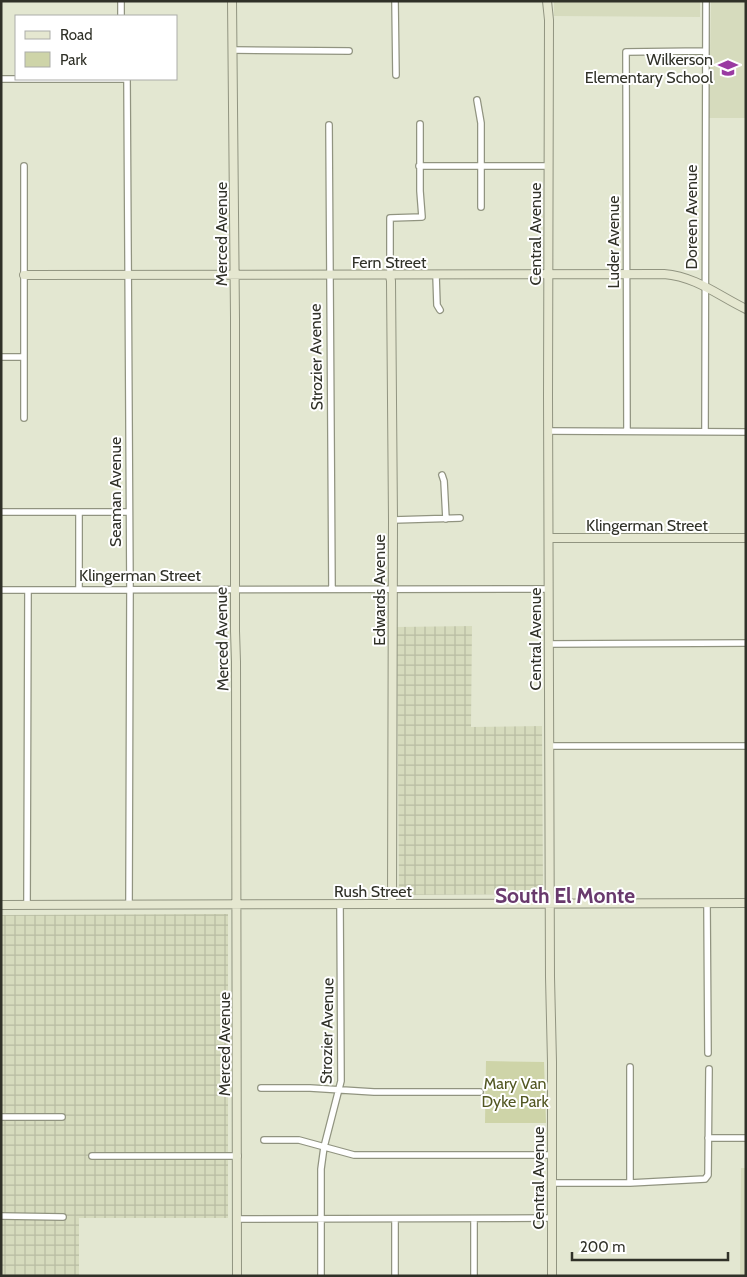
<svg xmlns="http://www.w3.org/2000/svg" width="747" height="1277" font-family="Cabin,sans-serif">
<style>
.built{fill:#d6dbbd}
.industrial{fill:url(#industrial-grid)}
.park{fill:#ced4a8}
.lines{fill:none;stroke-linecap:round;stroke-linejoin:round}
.street-casing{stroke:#919480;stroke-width:8}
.secondary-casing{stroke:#919480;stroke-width:10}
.street{stroke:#fff;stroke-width:5.5}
.secondary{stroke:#e5e7d0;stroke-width:8}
.labels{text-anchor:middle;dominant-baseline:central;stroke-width:4;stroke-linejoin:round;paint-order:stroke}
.poi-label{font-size:16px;fill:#303128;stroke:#fff;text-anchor:end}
.street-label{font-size:16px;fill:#303128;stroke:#fff}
.park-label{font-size:16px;fill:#525722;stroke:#fff}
.district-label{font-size:21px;font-weight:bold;fill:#69396d;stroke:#fff}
</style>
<defs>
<pattern id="industrial-grid" width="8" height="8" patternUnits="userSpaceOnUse" patternTransform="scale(1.25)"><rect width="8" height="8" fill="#d6dbbd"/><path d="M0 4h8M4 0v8" fill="none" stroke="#b8bca2"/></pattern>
</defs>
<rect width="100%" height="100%" fill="#e3e7d1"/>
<path class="built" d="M554 1H700V17L554 16Z
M711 1H746V118H709Z
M741 1168H746V1276H740Z"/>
<path class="industrial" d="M472 626 471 727 542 726 543 891 541 894 399 895 397 627Z
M228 914V1218H79V1276H1V915Z"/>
<path class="park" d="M486 1061 544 1062 546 1123H485Z"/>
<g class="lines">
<defs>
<path id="street" d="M121 1V16
M395 1 396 75
M233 50 349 51
M1 79H127
M127 79 130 589 129 904
M477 100 481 123V207
M329 125 332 589
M24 166V418
M419 166H548
M436 275 437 305 440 310
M390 276V218L422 217 420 191V124
M1 357H24
M548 431 746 432
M627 431 626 52 705 51
M705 432 706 1
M442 475 444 481 446 519
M1 512H129
M79 512V589
M393 520 460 518
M1 590 549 589
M549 644 746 643
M550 746H746
M27 904 28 590
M707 904 708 1053
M630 1067V1183
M261 1088H310L374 1092H480
M1 1117H62
M708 1138H746
M264 1140H299L354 1155H552
M92 1156H238
M552 1183H630L705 1179 708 1175 709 1069
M1 1216 63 1217
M237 1219 552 1218
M395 1219V1276
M474 1219V1276
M321 1276V1169L324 1147 341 1081 340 904"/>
<path id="secondary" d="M232 1 235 318V631L236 662 237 1276
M547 1 549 20 548 396 550 977 552 1062V1276
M24 275 664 274C697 277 717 295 746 309
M390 276 391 281 393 520 392 904
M549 538H746
M1 905 746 903"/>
</defs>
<use href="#street" class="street-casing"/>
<use href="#secondary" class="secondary-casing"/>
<use href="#street" class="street"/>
<use href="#secondary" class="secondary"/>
</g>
<defs>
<symbol id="school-bare" viewBox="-9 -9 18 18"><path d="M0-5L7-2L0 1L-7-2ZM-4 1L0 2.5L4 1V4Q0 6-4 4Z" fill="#9a3aa2" stroke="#fff" stroke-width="2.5" paint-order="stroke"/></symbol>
</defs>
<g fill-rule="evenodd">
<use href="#school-bare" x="714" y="54" width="28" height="28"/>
</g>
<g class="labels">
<g class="poi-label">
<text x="713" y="59">Wilkerson<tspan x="713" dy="18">Elementary School</tspan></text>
</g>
<g class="street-label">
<text transform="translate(691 217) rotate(-90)">Doreen Avenue</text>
<text transform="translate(221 234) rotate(-90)">Merced Avenue</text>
<text transform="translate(535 234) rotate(-90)">Central Avenue</text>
<text transform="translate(613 242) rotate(-90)">Luder Avenue</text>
<text x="389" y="262">Fern Street</text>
<text transform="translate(316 357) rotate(-91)">Strozier Avenue</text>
<text transform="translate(115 492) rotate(-90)">Seaman Avenue</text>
<text x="647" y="525">Klingerman Street</text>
<text x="140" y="575">Klingerman Street</text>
<text transform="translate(379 590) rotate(-90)">Edwards Avenue</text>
<text transform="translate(222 639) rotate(-91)">Merced Avenue</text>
<text transform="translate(535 639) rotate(-90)">Central Avenue</text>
<text x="373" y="891">Rush Street</text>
<text transform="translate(327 1031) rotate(-89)">Strozier Avenue</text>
<text transform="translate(224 1044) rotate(-90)">Merced Avenue</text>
<text transform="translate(538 1178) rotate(-90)">Central Avenue</text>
</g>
<g class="park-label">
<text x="515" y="1083">Mary Van<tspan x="515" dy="18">Dyke Park</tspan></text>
</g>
<g class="district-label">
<text x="565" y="895">South El Monte</text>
</g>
</g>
<rect width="747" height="1277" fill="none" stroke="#303128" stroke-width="5"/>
<rect x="15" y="15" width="162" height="65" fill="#ffffff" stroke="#acada9"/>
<rect x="25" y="31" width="25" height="8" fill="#e5e7d0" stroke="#acada9"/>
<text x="60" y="40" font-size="15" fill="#303128">Road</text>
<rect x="25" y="52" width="25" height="15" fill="#ced4a8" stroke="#acada9"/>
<text x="60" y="65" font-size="15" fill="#303128">Park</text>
<path d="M572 1252v8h156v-8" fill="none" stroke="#303128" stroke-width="2.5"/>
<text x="580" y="1252" font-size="15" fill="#303128" stroke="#ffffff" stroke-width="4" paint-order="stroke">200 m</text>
</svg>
